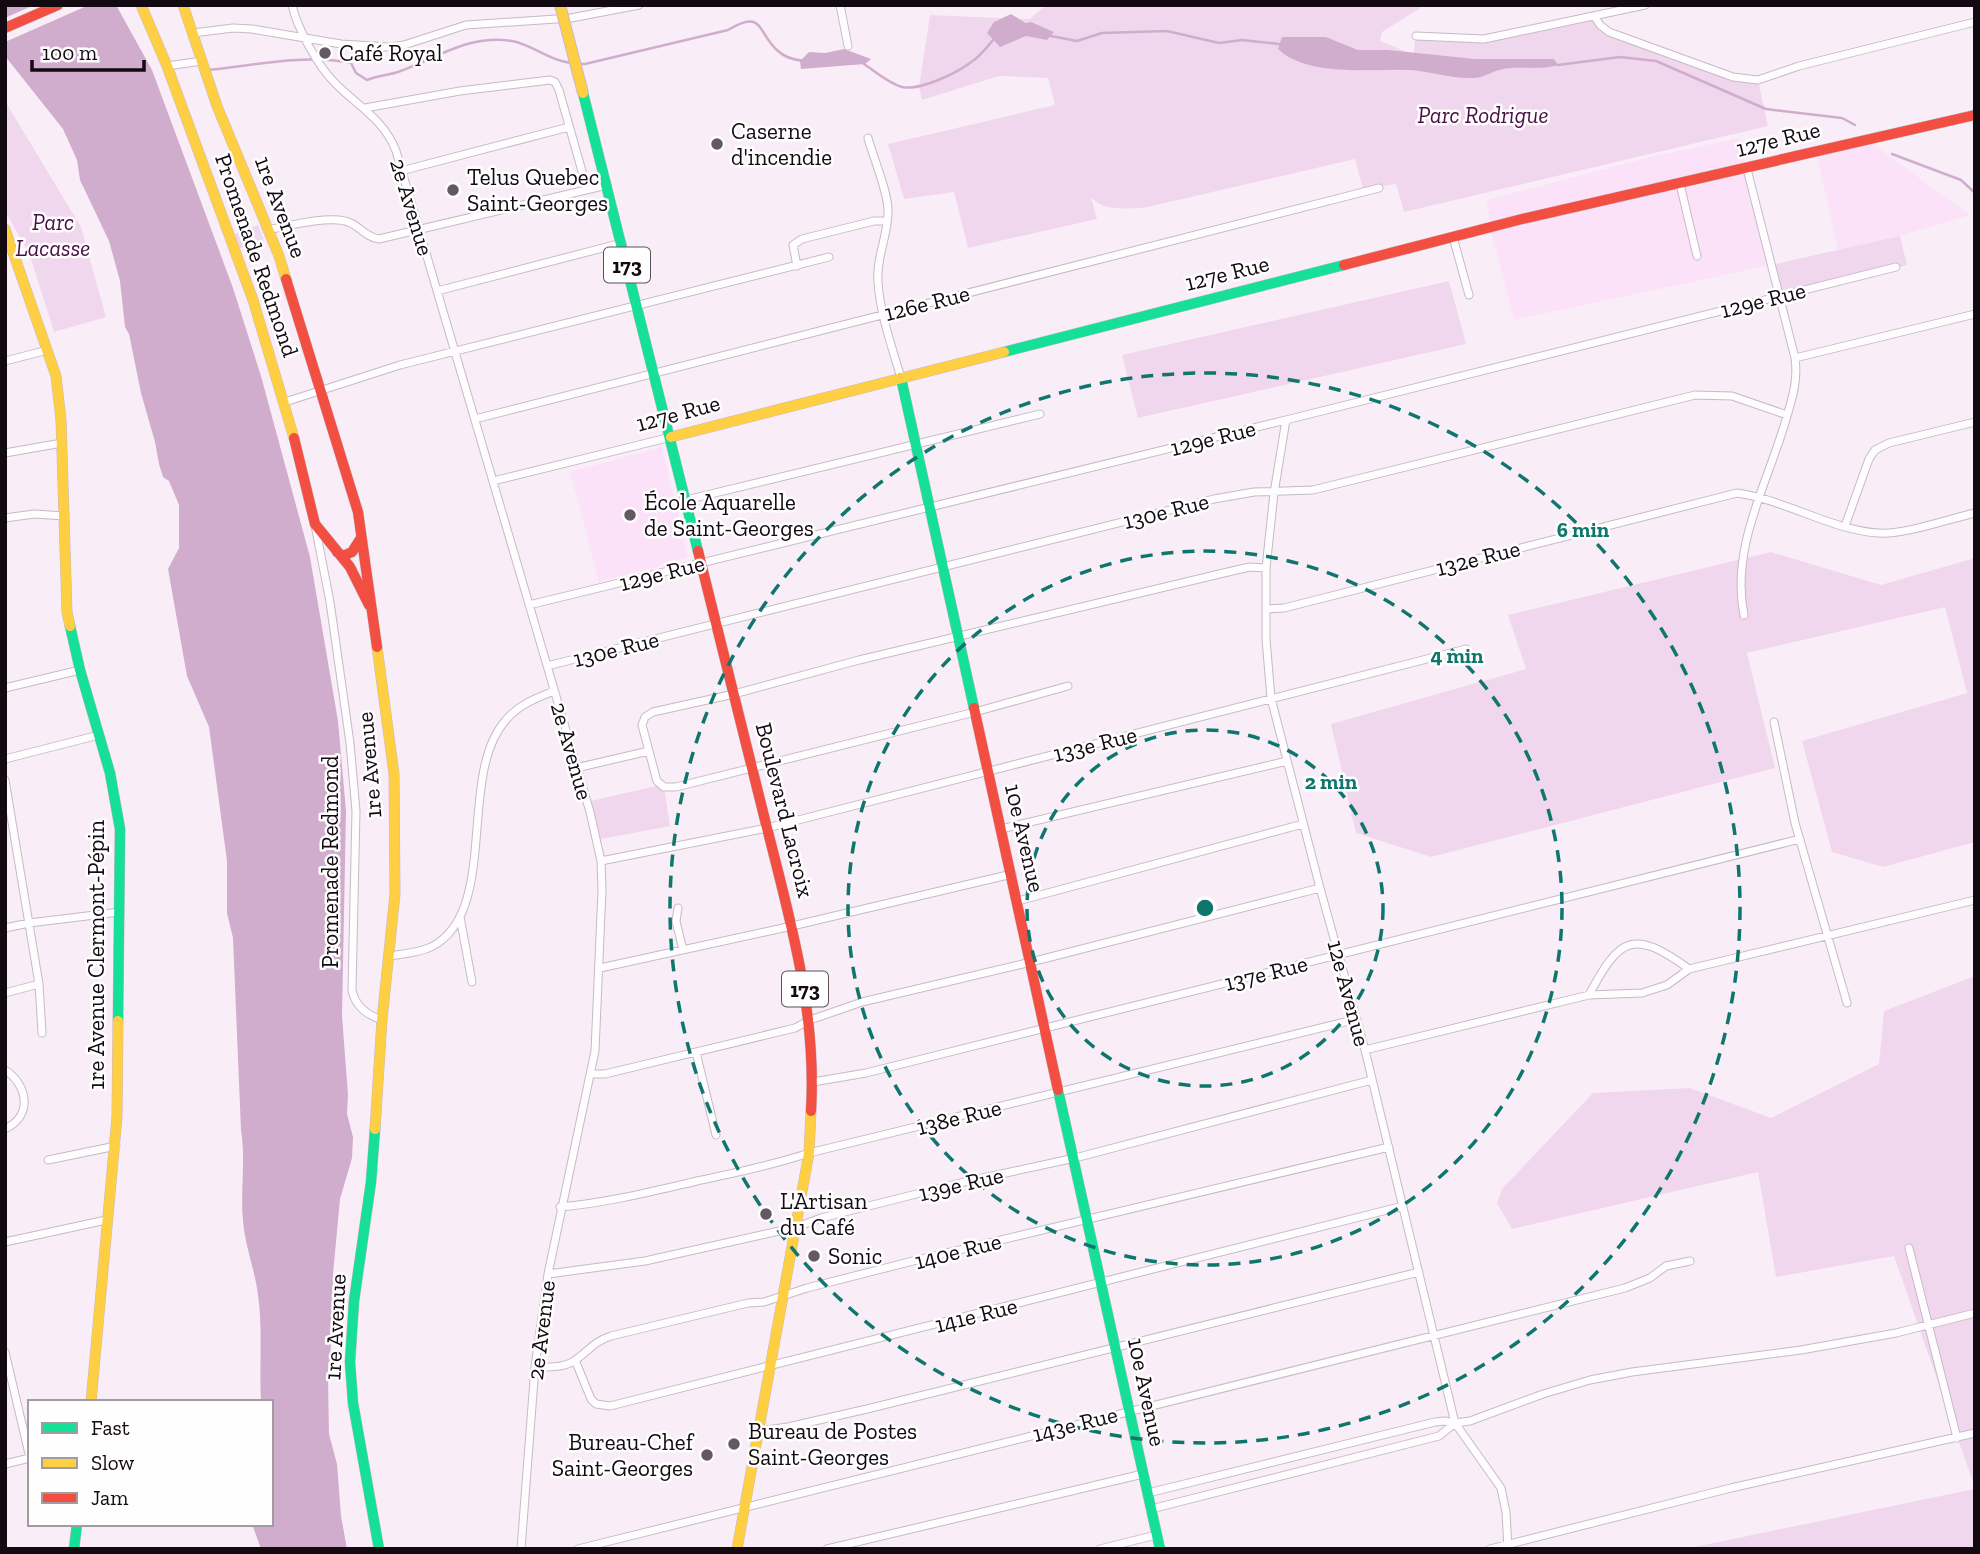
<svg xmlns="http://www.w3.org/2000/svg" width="1980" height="1554" font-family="'Zilla Slab',serif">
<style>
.built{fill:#fbe2f8}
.green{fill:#f1d7ee}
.water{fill:#d1adcd}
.pier{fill:#f9eef7}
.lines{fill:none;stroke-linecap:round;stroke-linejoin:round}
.stream{stroke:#d1adcd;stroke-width:2.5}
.street-casing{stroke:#c6bbc4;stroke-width:9}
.fast-casing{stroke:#c6bbc4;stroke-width:11}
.slow-casing{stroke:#c6bbc4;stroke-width:11}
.jam-casing{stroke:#c6bbc4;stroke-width:11}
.street{stroke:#fefcfe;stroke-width:7}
.fast{stroke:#16e098;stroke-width:10}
.slow{stroke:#ffcf43;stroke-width:10}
.jam{stroke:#f24e42;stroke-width:10}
.slow-bridge-casing{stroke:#c6bbc4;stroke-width:12;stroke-linecap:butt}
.slow-bridge{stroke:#ffcf43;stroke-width:10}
.ring{fill:none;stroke:#0f766e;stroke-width:3.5;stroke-dasharray:12 9}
.poi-dot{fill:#635962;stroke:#fefefe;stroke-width:2.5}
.labels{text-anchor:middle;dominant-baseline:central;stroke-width:5;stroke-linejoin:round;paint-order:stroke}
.shield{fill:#fefefe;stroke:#595258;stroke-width:2}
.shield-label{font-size:21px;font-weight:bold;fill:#120911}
.poi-label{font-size:23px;fill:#120911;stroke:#fefefe;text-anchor:start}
.park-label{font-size:23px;font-style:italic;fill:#480f45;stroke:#fefefe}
.street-label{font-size:23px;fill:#120911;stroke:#fefefe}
.centre{fill:#0f766e;stroke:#fefefe;stroke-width:3.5}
.ring-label{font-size:21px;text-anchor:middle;font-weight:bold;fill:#0f766e;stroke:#fefefe;stroke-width:5;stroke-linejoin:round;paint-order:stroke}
</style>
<rect width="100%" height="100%" fill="#f9eef7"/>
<path class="built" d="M1739 138 1771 265 1514 320 1491 231 1487 200 1650 157Z
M1866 139 1970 215 1900 236 1838 250 1816 151Z
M662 447 688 558 599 582 570 472Z"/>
<path class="green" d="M1046 5H1425L1382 32 1380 41 1407 52 1358 50 1326 37 1285 55C1327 73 1366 71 1411 70L1416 36 1470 40 1595 17 1600 25 1705 68 1758 80 1768 126 1404 212 1396 184 1363 189 1355 159 1143 208C1125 208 1104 212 1091 197L1097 219 968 248 954 192 904 199 888 144 1055 105 1048 78 999 76 922 100 919 87 930 15 1001 18 1000 47 1026 36 1053 32 1019 19H1030Z
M5 101 81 227 106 317 54 332 29 253 5 211Z
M258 225 264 241 235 250 230 236Z
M1900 236 1907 265 1779 296 1771 265Z
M1449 281 1466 344 1138 418 1122 355Z
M1771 552 1881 585 1975 558V842L1883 867 1832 852 1802 741 1967 693 1945 607 1747 653 1775 768 1431 857 1356 833 1331 724 1526 669 1508 615Z
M660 785 664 787 670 826 596 840 587 802Z
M1975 976V1488L1894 1256 1776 1277 1758 1172 1512 1229 1497 1203 1502 1189 1593 1093 1690 1088 1771 1118 1879 1064 1884 1011Z
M1974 1489 1975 1549H1685Z"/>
<path class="water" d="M5 5H116L152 70 233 288 261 376 310 557 338 721 346 811 342 1016 348 1095 347 1114 353 1137 352 1158 340 1199 333 1274V1323L328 1378 329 1434 337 1464 341 1516 347 1549H261L252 1524H271V1402H261C259 1366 263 1331 258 1295 255 1270 245 1246 243 1221 240 1191 246 1161 241 1130L233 938 227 913V861L209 727 187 676 168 569 179 548V505L169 481 163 477 159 464 155 442 141 393 129 334 125 327 120 281 109 241 80 180 77 160 63 129 5 56Z
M1011 14 1026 23 1031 22 1054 32 1047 40 1026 36 1000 47 987 33 994 22Z
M1282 37H1326L1358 50H1388L1475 59H1554L1558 65C1539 71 1519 65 1499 70 1491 72 1483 78 1474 78 1452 79 1430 71 1409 70 1372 69 1307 77 1278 49Z
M844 49 871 59 865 64 801 69 800 61 809 52 825 53Z"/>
<path class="pier" d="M34 5H89L5 42V18Z"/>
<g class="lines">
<path class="stream" d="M1051 36 1077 41 1102 33 1167 31 1219 43 1242 40 1279 44
M579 64H585L728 30C764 8 757 33 778 51 785 58 795 60 804 61
M864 64C876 72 888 83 902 87 921 91 959 72 974 60 981 55 987 47 993 40
M1558 65 1620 57 1656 61 1766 109 1842 118 1855 125
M209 70C256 65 304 54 351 63L356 73 367 80C377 76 388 75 398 72 437 58 469 34 512 41 533 45 550 61 572 63
M1892 154 1961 180 1975 193"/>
<defs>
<path id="street" d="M292 5C297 28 318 66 334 82 357 106 384 119 396 151L590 812 601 861 602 890 595 1051 548 1274 535 1367 521 1549
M840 5 848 46
M1595 17 1600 25 1609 32 1733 77 1758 80 1799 66 1975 22
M193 33 233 28 252 29 341 44 389 47 404 45 466 25 571 18 639 5
M1416 36 1484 39 1645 5
M167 66 202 61
M365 108 460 91 550 80 555 82 559 90 587 189
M868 138C873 157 889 194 888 212 888 236 876 257 878 282 880 314 892 347 901 378
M401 171 569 127
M1680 184 1697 256
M267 230C288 226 325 216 345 221 359 224 364 237 379 239L607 185
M1453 237 1469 295
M797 266 793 245 802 239 874 221H887
M437 291 622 243
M1795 358 1975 314
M5 361 48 350
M285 402 400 365 829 257
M475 419 1379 188
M1286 420 1274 493 1266 568V639L1271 698 1320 888 1365 1050 1455 1423 1501 1488 1506 1512 1508 1549
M5 453 62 443
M493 481 671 437
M686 500 1040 414
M5 518 34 514 65 516
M315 525 330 602 350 743 356 811 352 990C355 1006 367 1015 382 1020
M1845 526 1869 459 1875 450 1889 443 1975 422
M529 605 1286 420 1896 267
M1266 609 1284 608 1737 493C1783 499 1834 531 1879 533 1904 535 1948 519 1975 513
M1744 615C1730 546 1769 481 1787 416 1793 396 1798 379 1795 358L1747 169
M547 666 1214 499 1254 492 1313 490 1695 395 1732 396 1787 415
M1068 686 975 712 676 787H664L657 781 642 725 645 717 653 712 734 694 859 660 1232 571 1250 567 1266 568
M5 688 80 670
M1774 722 1795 823 1847 1003
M5 759 99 735
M576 768 649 751
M5 780 39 984 42 1033
M1001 829 1287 761
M601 861 767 828 1466 649
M1018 901 1303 824
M678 908 676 921 683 950
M460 917 472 982
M5 928 29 923 120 912
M389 956C403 954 418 953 431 947 500 912 457 777 505 721 518 705 536 698 554 691
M600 968 792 926 1012 874
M5 993 39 984
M1589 995C1620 936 1634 929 1689 969
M1365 1050 1589 995 1642 993 1667 985 1689 969 1975 900
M696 1052 716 1135
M5 1070C28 1085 33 1116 5 1129
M591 1074H605L795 1028 810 1020 862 1002 1031 962 1320 888
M813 1082 866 1073 1800 839
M48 1160 116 1146
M560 1207C605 1203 650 1192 693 1182 732 1173 771 1166 809 1153L1357 1019
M5 1242 106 1220
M1909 1248 1957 1438
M548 1274 645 1261 797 1227 821 1218 964 1182 1075 1158 1372 1080
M5 1352 30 1458
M575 1360 591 1399 596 1404 610 1406 1403 1206
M535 1367C548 1367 563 1368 574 1361 589 1351 593 1342 611 1336L748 1303 764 1302 807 1288 913 1261 1389 1147
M758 1431 788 1427 867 1409 1419 1272
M5 1464 30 1458
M1148 1493 1435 1422 1445 1421 1455 1423 1470 1421 1543 1394 1590 1380 1632 1372 1801 1350 1896 1333 1975 1313
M1151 1509 1439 1436 1455 1423
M578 1549 1625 1288 1650 1278 1666 1266 1690 1261
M827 1549 1143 1474
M1100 1549 1156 1535
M1490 1549 1731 1488 1975 1433"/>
<path id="fast" d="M583 93 698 551
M1004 352 1344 265
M901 378 974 708
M70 626 80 670 110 773 120 829 118 1021
M1058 1090 1160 1549
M375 1129 371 1182 354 1301 350 1362 353 1403 379 1549
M74 1549 77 1524"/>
<path id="slow" d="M141 5 167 66 253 300 294 438
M183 5 217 106 279 256 286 279
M5 229 56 376 61 420 67 612 70 626
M671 437 1004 352
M375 1129 382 1020 395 894 394 774 377 647
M91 1402 117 1117 118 1021
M737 1549 809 1153 811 1111"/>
<path id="jam" d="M5 28 58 5
M1344 265 1522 219 1975 115
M286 279 358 512 377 647
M294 438 315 524 350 567 369 605
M698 551C721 642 744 733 766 824 790 919 817 1012 811 1111
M337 552 343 556 352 552 361 538
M974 708 1058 1090"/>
</defs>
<use href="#street" class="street-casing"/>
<use href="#fast" class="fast-casing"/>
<use href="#slow" class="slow-casing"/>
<use href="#jam" class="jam-casing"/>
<use href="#street" class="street"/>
<use href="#fast" class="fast"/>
<use href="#slow" class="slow"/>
<use href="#jam" class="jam"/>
<defs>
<path id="slow-bridge" d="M560 5 583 93"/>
</defs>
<use href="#slow-bridge" class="slow-bridge-casing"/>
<use href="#slow-bridge" class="slow-bridge"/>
</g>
<g class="ring">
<circle cx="1205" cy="908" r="178"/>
<circle cx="1205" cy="908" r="357"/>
<circle cx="1205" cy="908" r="535"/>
</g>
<g class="poi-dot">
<circle cx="325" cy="53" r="7"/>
<circle cx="717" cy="144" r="7"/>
<circle cx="453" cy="190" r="7"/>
<circle cx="630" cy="515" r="7"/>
<circle cx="766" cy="1214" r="7"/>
<circle cx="814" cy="1256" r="7"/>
<circle cx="734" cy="1444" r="7"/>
<circle cx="707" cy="1455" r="7"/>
</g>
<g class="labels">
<g class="shield">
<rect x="604" y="247.5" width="46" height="35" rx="5"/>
<rect x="782" y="971.5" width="46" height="35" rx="5"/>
</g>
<g class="shield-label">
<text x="627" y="265">173</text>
<text x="805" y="989">173</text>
</g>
<g class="poi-label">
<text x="339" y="53">Café Royal</text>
<text x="731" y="131">Caserne<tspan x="731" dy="26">d'incendie</tspan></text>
<text x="467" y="177">Telus Quebec<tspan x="467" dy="26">Saint-Georges</tspan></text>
<text x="644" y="502">École Aquarelle<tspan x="644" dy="26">de Saint-Georges</tspan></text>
<text x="780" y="1201">L'Artisan<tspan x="780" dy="26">du Café</tspan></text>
<text x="828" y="1256">Sonic</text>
<text x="748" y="1431">Bureau de Postes<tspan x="748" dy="26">Saint-Georges</tspan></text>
<text x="693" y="1442" text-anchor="end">Bureau-Chef<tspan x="693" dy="26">Saint-Georges</tspan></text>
</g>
<g class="park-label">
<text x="1483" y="115">Parc Rodrigue</text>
<text x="53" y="222">Parc<tspan x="53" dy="26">Lacasse</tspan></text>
</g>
<g class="street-label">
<text transform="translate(1778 139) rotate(-14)">127e Rue</text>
<text transform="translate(281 207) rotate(69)">1re Avenue</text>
<text transform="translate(412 207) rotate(73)">2e Avenue</text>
<text transform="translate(257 255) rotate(71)">Promenade Redmond</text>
<text transform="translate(1227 273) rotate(-14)">127e Rue</text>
<text transform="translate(1763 300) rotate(-14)">129e Rue</text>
<text transform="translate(927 303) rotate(-14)">126e Rue</text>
<text transform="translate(678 413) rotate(-15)">127e Rue</text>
<text transform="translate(1213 438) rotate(-14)">129e Rue</text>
<text transform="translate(1166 511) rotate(-14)">130e Rue</text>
<text transform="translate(1478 558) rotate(-14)">132e Rue</text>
<text transform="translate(662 573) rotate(-14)">129e Rue</text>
<text transform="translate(616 649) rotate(-14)">130e Rue</text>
<text transform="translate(1095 744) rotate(-14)">133e Rue</text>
<text transform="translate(572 751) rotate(74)">2e Avenue</text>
<text transform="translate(369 765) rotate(-95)">1re Avenue</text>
<text transform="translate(785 810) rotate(76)">Boulevard Lacroix</text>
<text transform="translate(1025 838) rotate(77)">10e Avenue</text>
<text transform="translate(330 862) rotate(-90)">Promenade Redmond</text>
<text transform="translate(96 955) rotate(-90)">1re Avenue Clermont-Pépin</text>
<text transform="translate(1266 973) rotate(-14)">137e Rue</text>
<text transform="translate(1349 993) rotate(75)">12e Avenue</text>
<text transform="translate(959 1117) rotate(-14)">138e Rue</text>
<text transform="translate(961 1184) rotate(-13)">139e Rue</text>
<text transform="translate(958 1251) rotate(-14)">140e Rue</text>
<text transform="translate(976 1315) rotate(-14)">141e Rue</text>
<text transform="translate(335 1327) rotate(-87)">1re Avenue</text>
<text transform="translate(541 1330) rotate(-83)">2e Avenue</text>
<text transform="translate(1147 1392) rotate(78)">10e Avenue</text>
<text transform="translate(1075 1424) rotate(-14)">143e Rue</text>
</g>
</g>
<circle cx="1205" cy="908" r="10" class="centre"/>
<g class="ring-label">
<text x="1583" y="537">6 min</text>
<text x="1457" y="663">4 min</text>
<text x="1331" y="789">2 min</text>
</g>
<rect width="1980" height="1554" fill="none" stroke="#120911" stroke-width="14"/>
<rect x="28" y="1400" width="245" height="126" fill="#fefefe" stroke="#a09c9f" stroke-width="2"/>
<rect x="42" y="1423" width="35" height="10" fill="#16e098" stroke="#a09c9f" stroke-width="2"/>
<text x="91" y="1435" font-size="21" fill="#120911">Fast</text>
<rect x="42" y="1458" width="35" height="10" fill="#ffcf43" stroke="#a09c9f" stroke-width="2"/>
<text x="91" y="1470" font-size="21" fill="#120911">Slow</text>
<rect x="42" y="1493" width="35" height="10" fill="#f24e42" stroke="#a09c9f" stroke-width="2"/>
<text x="91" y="1505" font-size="21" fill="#120911">Jam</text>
<path d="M32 60v10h112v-10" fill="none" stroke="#120911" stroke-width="3.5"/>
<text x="42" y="60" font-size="21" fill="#120911" stroke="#fefefe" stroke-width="5" paint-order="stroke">100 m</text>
</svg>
